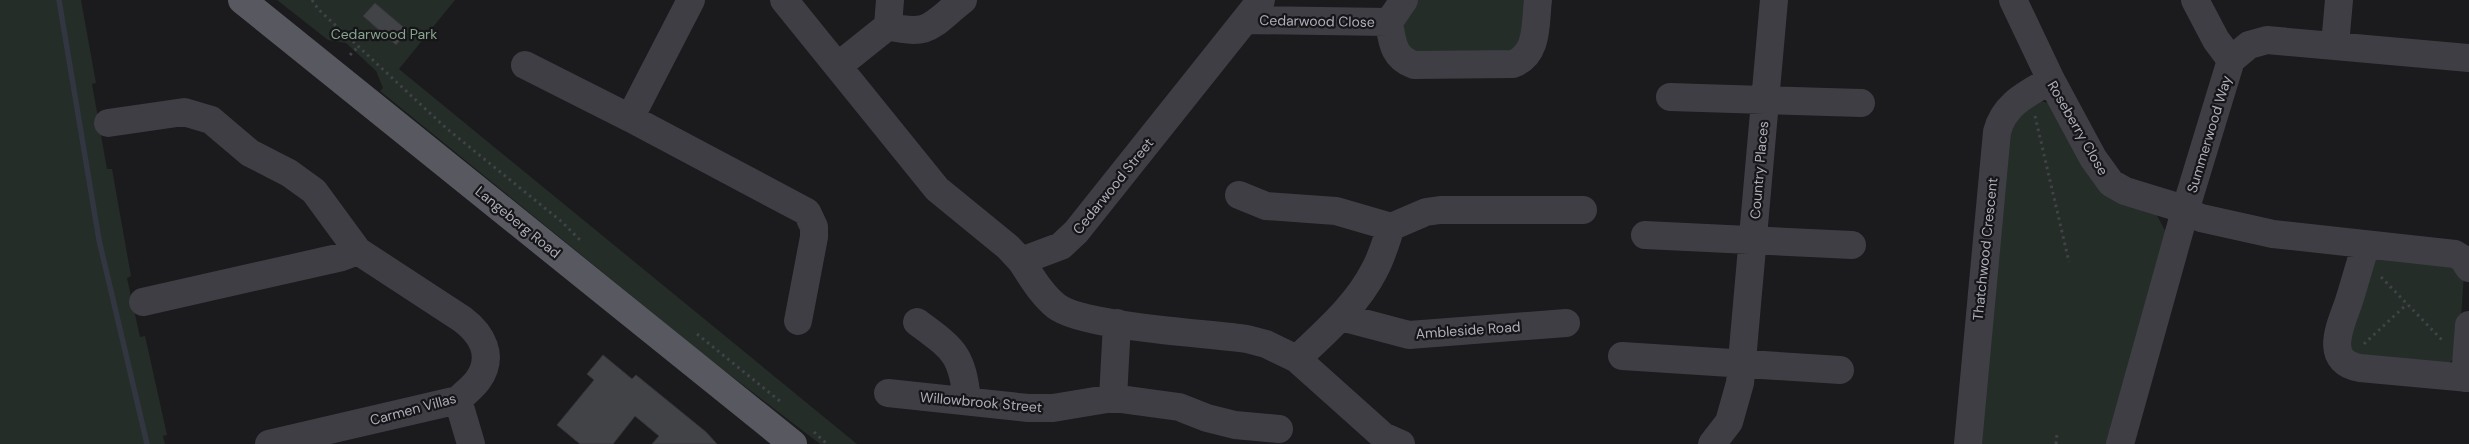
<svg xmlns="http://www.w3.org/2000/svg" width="2469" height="444" font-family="'DM Sans',sans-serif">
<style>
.green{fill:#242d27}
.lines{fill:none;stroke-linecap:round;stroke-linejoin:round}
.stream{stroke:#313641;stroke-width:5.5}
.building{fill:#424347;stroke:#363539}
.path{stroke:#424249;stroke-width:3;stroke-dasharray:2.5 4;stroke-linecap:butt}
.minor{stroke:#3e3e44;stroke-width:28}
.major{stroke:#585860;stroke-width:28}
.labels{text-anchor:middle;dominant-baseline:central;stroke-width:4.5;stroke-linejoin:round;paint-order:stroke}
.street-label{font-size:14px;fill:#aeafbb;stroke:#161518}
.park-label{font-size:14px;fill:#86a58f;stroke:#161518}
</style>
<rect width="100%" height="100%" fill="#1b1b1d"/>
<path class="green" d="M0 0H81L96 83 92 84 107 169H112L131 276 127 278 140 337 145 336 167 435 163 436 165 444H0Z
M277 0H455L399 69 857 444H820L708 358 380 91 383 88 376 71 346 43 328 40Z
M1413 0H1530L1520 53 1407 56 1401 17Z
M2039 101 2050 103 2153 208 2169 238 2110 444H1976L2007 124Z
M2379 256 2446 260 2464 274 2459 348 2455 358 2446 365 2346 353 2368 265Z"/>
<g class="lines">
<path class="stream" d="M59 0 99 240 147 444"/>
</g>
<path class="building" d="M375 3 408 31 396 45 363 16Z
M603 355 632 379 636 375 706 432 717 444H652L659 436 635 416 613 444H580L557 425 594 380 587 374Z"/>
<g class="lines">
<path class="path" d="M312 0 318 9 446 128 562 222 581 241
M350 55 359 46
M2035 116 2069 262
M2381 277 2444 342
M697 334 781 402
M2364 344 2407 304
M814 432 827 444
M2056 444 2057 434"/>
<path class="minor" d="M691 0 630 118 807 212 814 227V237L798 321
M784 0 937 189 1008 247 1021 261 1061 246 1076 232 1261 0
M2013 0 2051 80 2093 158 2111 183 2125 191 2174 206 2201 218 2273 234 2455 254 2463 259 2469 268
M2195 0 2216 40 2231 60
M1245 20 1389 22C1392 41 1393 58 1414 65L1513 64C1539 54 1535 23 1538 0
M1389 22 1404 0
M888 26 890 0
M2335 45 2339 0
M525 65 630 118
M838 66 888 26C930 37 931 25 963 0
M1670 97 1861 103
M108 123 184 112 211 120 250 153 289 173 314 191 358 251 462 319C482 334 495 356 478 380 473 387 465 393 458 400L269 444
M1239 195 1266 206 1336 211 1391 227
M1645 235 1852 245
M2366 245C2360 263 2355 282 2349 301 2341 325 2322 361 2360 368L2469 378
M1021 261C1031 276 1041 294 1056 306 1083 327 1207 333 1247 339L1266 344 1297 359 1383 436 1401 444
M143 302 342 257 358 251
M1341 317 1409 335 1566 323
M917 322C953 349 962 353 967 400
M1622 356 1840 370
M1297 359C1325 332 1356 306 1374 271 1382 257 1386 241 1391 227L1426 212 1440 210H1583
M2465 378 2469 325
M888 393 1028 408H1053L1113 398 1179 407 1207 418 1235 425 1279 429
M1113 398 1117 323
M458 400 471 444
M1712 444 1729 422 1740 383 1774 0
M1968 444 1997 132C2004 104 2027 94 2051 80
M2120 444 2185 211 2231 60 2249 45 2267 40 2469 58"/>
<path class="major" d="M242 0 793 444"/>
</g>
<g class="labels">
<g class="street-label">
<text transform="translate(1317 21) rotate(1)">Cedarwood Close</text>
<text transform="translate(2078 128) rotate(60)">Roseberry Close</text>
<text transform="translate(2209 134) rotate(-73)">Summerwood Way</text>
<text transform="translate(1759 170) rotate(-85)">Country Places</text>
<text transform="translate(1113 186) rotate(-51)">Cedarwood Street</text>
<text transform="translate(518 222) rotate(39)">Langeberg Road</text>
<text transform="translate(1985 249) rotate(-84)">Thatchwood Crescent</text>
<text transform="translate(1468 330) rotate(-4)">Ambleside Road</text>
<text transform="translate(981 402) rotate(5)">Willowbrook Street</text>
<text transform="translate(413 409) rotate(-15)">Carmen Villas</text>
</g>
<g class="park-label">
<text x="384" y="34">Cedarwood Park</text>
</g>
</g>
</svg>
